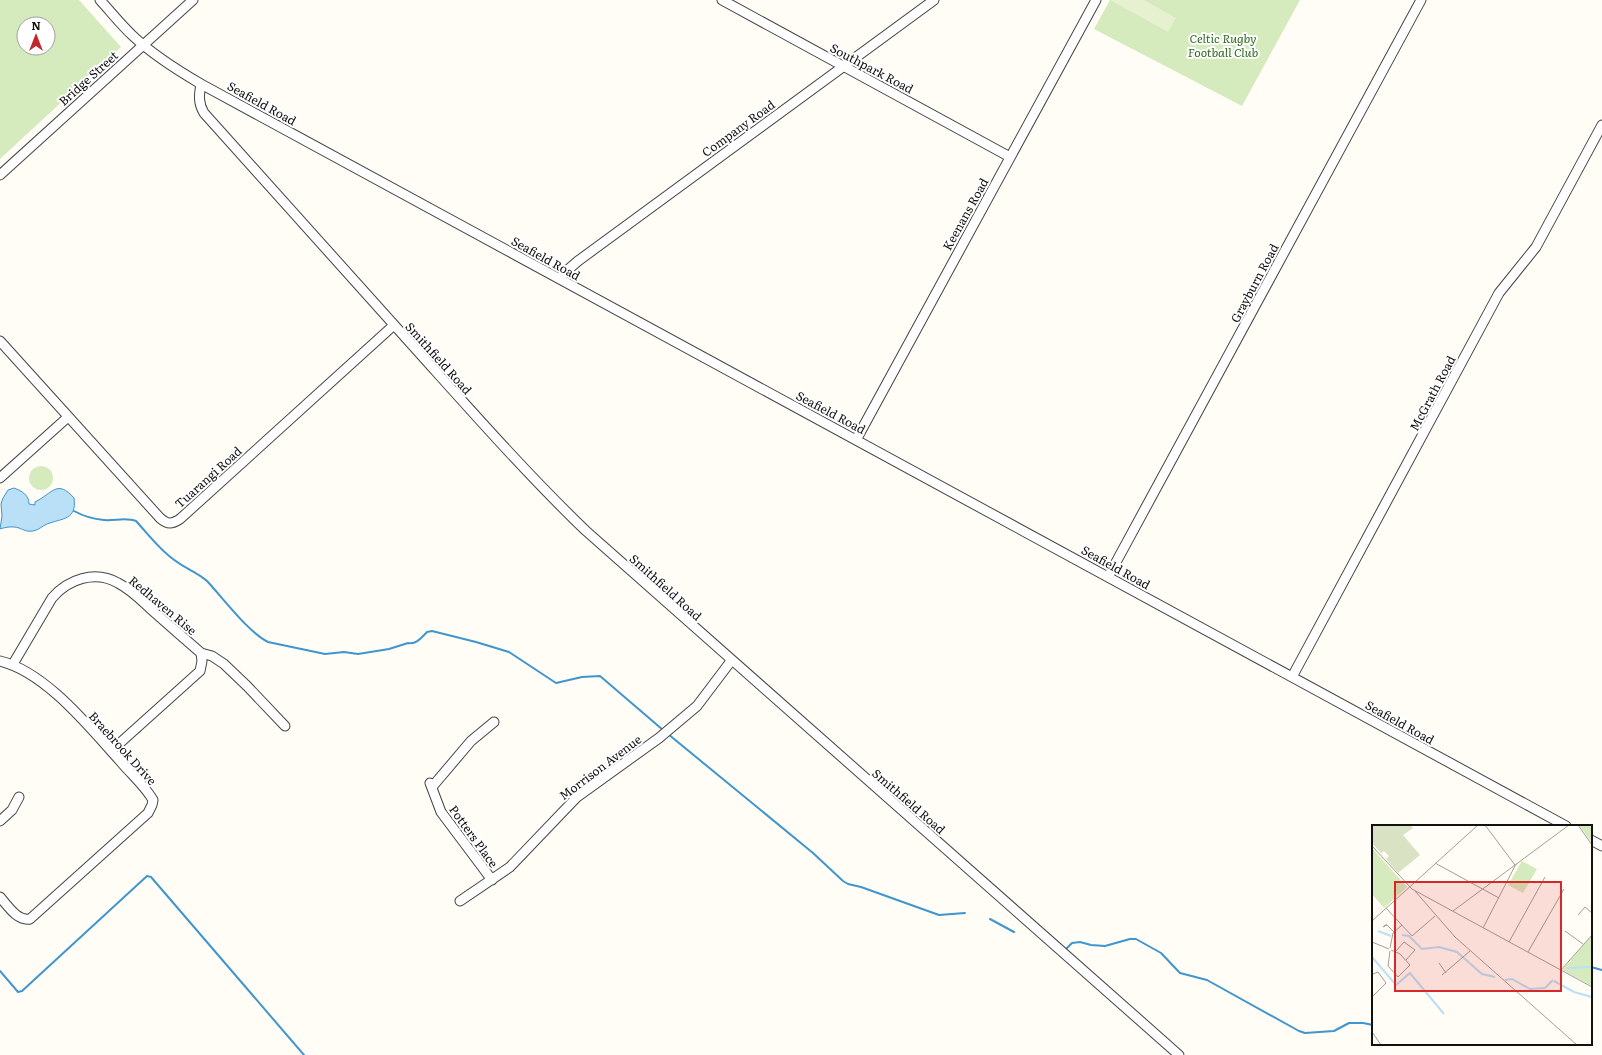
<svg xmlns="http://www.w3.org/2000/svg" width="1602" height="1055" font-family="Literata,serif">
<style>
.green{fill:#d5ebbd;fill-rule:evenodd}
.pitch{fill:#e6f2cf}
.water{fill:#b9e0f7;stroke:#3f96cf}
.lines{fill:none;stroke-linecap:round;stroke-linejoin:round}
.stream{stroke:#3f96cf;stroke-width:2}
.minor-casing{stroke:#444;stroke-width:11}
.minor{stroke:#fff;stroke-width:9}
.labels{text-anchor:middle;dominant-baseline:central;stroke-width:4;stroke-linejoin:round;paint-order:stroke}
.park-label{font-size:12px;font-style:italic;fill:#2f6b1f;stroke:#fff}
.street-label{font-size:12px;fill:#111;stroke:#fff}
.inset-river{fill:none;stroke:#b9e0f7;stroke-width:2}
.inset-road{fill:none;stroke:#a09f9a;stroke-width:1}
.view{fill:#d62828;fill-opacity:0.15;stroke:#d62828;stroke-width:2}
.inset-edge{fill:none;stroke:#111;stroke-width:2}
</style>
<rect width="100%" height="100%" fill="#fffdf5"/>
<path class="green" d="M0 0H79L121 47 0 159ZM24 24H48V48H24Z
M1110 0H1300L1242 106 1094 29Z
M29 478a12 12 0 1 1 24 0a12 12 0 1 1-24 0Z"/>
<path class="pitch" d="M1110 0H1144L1176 18 1168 32Z"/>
<path class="water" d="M14 488C22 491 29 495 29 504L35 505V502C53 493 57 479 74 498 77 520 63 518 47 524 42 526 39 530 33 531 27 532 24 530 19 528 13 526 6 527 0 529L2 516 1 504 3 498 8 490Z"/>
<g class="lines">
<path class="stream" d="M74 511C83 516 93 519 104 520 115 521 126 517 136 521 148 534 159 549 173 559 184 568 197 572 207 581 223 598 249 633 268 642L325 654 344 652 358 654 389 649 408 643C416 645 422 637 427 632L432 631 476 642 509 652 556 683 582 677 600 676 663 730
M668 734 813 853 843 881 848 884 861 887 939 915 965 913
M990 919 1014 932
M1066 949 1072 943 1080 942 1091 945 1105 946 1130 939H1136L1161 953 1180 973 1207 980 1299 1031 1305 1033 1334 1031 1349 1023H1363L1373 1025
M1591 967 1602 970
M0 971 18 992 22 991 147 876 151 877 304 1055"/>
<defs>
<path id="minor" d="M100 0C111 12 121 25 133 36 153 55 177 70 201 84L1566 826
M722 0 1010 157
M201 84C199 95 198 103 204 113 276 194 349 275 422 356 475 415 528 475 585 530L1179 1055
M0 175 193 0
M560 279 563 274 578 261 934 0
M0 341 160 518C168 525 172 524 180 519L394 325
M856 440 1096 0
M0 478 68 417
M1108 577 1421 0
M201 653 212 656 224 664 247 686 285 726
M0 661C46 672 90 728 121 762 131 774 145 786 153 800L152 805 148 813 30 919C17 921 8 906 0 897
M13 664 52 598C68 579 95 570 118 583 132 590 143 602 154 612 170 626 185 639 201 653L202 661 200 671 111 751
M1292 677 1499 293 1536 247 1602 125
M430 783 441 812 492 880
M432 787 471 741 494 722
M0 821 12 810 19 797
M1591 840 1602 846
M460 901 510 867 577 797 659 738 697 706 731 661"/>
</defs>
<use href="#minor" class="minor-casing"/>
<use href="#minor" class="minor"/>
</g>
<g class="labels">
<g class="park-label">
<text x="1223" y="38">Celtic Rugby<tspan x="1223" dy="14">Football Club</tspan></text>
</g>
<g class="street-label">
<text transform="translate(872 68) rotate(28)">Southpark Road</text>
<text transform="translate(88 78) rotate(-42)">Bridge Street</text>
<text transform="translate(262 103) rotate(29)">Seafield Road</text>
<text transform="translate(738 128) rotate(-36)">Company Road</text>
<text transform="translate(965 214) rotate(-61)">Keenans Road</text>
<text transform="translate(546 258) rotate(29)">Seafield Road</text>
<text transform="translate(1254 283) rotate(-62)">Grayburn Road</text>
<text transform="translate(439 358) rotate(48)">Smithfield Road</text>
<text transform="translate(1432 393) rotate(-62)">McGrath Road</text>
<text transform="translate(831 412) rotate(28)">Seafield Road</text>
<text transform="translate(208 477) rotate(-42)">Tuarangi Road</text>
<text transform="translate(1116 567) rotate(29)">Seafield Road</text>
<text transform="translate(666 587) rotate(42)">Smithfield Road</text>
<text transform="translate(163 605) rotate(40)">Redhaven Rise</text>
<text transform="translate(1400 722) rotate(29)">Seafield Road</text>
<text transform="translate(123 748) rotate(48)">Braebrook Drive</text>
<text transform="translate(600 767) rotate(-37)">Morrison Avenue</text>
<text transform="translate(909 801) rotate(41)">Smithfield Road</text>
<text transform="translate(474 836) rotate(54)">Potters Place</text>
</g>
</g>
<g transform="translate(1372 825)">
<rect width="220" height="220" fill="#fffdf5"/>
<path d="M207 0H220V18ZM0 23 35 62 12 83 0 69ZM150 36 165 44 151 68 136 60ZM220 110V161L190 145Z" fill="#d5ebbd"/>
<path d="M0 0H38L41 3 31 10 48 30 26 48 14 34 17 31 12 26 9 28 0 18Z" fill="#d9e3c4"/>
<path class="inset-river" d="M6 106 19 111M30 110 37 111 50 124 67 122 85 127 110 149 123 152M0 132 24 160 38 148 72 189M195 143 220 142M133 155 140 154 158 164 173 163 181 155M182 156 202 167 220 172"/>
<path class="inset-road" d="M113 0 143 40M206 0 220 20M0 21 40 64 220 162M63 38 127 73M43 66 83 112 205 220M14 83 40 111 63 91M81 86 197 0M206 90 213 82 220 88M0 96 106 0M15 100H13L11 102 15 100 22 107M111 103 144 39M193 106 211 119M0 117 17 124M137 117 173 52M18 123 21 108 30 100M18 126 16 141 26 152 38 140 28 129 19 125M24 126 32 117 43 125 34 135M156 127 192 64M67 138 74 148M189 145 220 110M70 150 98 126M0 172 14 158 6 147 1 149M0 207 9 220"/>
<path class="view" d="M23 57H189V166H23Z"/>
<rect width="220" height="220" class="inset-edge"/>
</g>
<g transform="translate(36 36)"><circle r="19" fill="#ffffff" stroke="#a0a0a0"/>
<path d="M0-3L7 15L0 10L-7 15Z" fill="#c4262e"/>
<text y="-6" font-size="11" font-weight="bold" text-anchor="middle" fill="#111111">N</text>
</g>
</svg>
